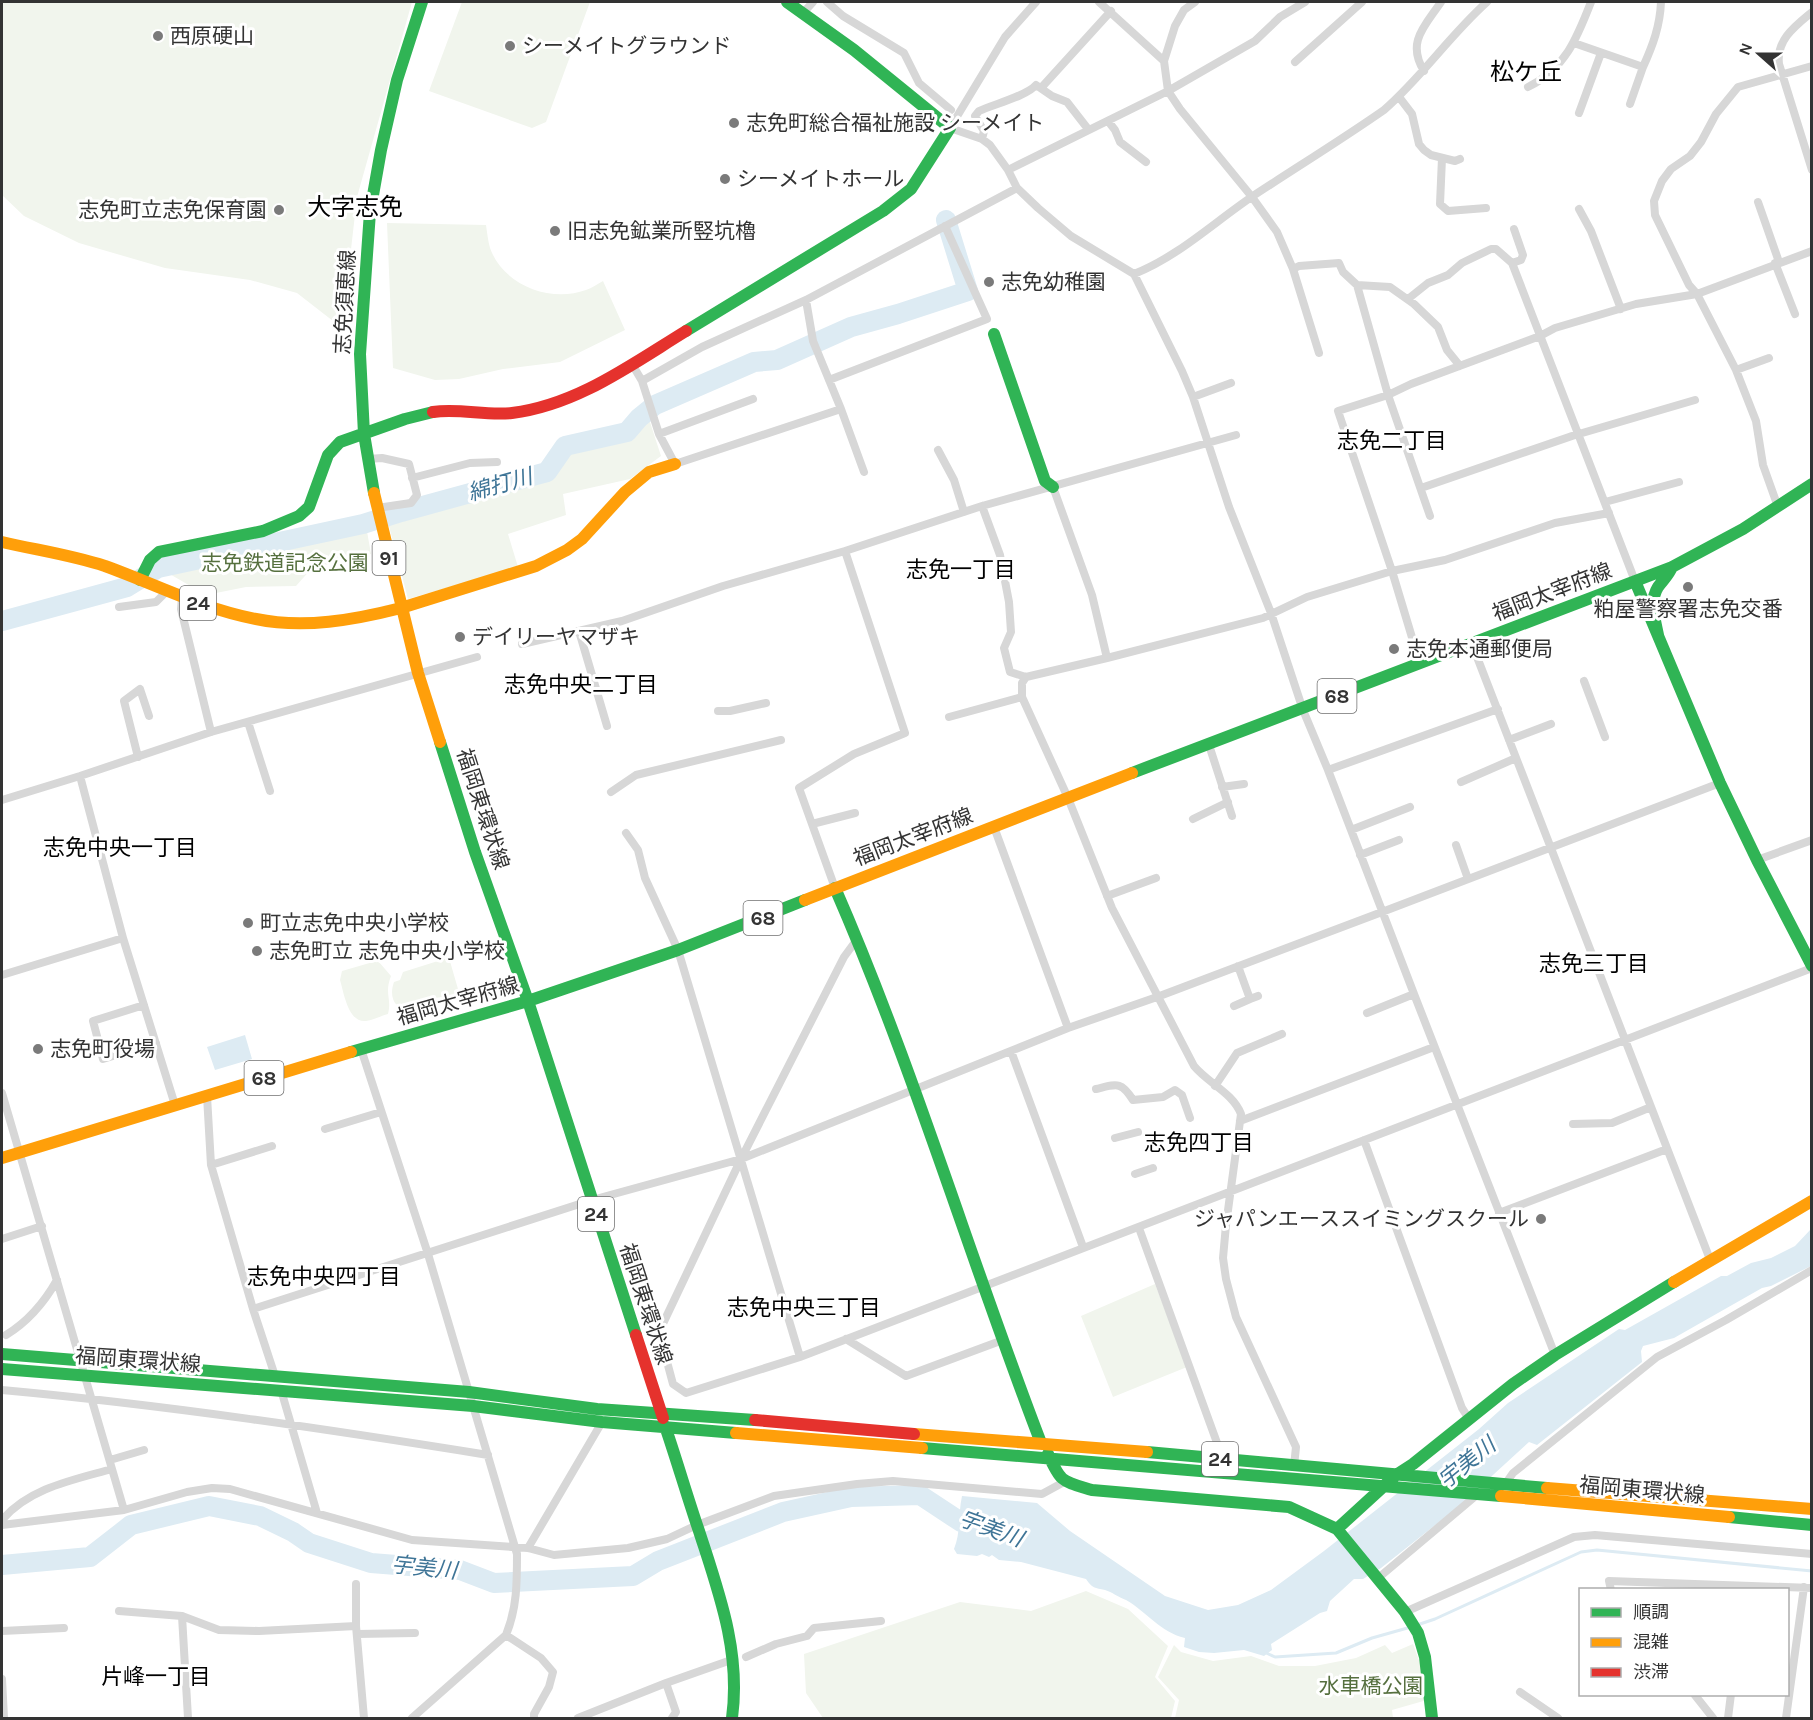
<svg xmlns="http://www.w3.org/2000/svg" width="1813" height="1720" font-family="Karla,'Noto Sans JP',sans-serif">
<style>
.green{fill:#f1f5ed}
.water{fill:#ddebf3}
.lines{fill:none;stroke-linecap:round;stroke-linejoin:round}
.stream{stroke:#ddebf3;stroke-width:3}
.river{stroke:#ddebf3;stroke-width:20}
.street{stroke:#d7d7d7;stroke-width:8}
.fast{stroke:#30b455;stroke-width:12}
.slow{stroke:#ff9f0a;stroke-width:12}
.jam{stroke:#e5322d;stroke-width:12}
.poi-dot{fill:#7a7a7a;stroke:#fff;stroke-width:2}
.labels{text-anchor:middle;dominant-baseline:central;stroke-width:6;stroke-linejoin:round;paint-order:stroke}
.shield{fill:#fff;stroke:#707070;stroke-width:1.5}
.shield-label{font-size:20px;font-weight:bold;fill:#333}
.poi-label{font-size:21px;fill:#333;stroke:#fff;text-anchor:start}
.street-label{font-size:21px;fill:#333;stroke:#fff}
.park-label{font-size:21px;fill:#56703f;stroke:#fff}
.neighbourhood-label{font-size:22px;fill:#000;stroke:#fff}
.water-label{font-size:22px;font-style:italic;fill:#3f7597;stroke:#fff}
.quarter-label{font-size:24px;fill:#000;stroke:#fff}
</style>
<rect width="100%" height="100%" fill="#fff"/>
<path class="green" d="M2 2H412L357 197 342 328 297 293 250 280 165 268 79 243 24 216 2 195Z
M462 2H590L546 122 532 128 429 91Z
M387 223 486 225C487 232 488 241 490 248 503 285 550 303 586 290 592 288 597 284 603 281L625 330 560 362 503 369 459 379 435 380 393 368Z
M647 413 661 456 630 479 563 494 566 515 508 534 518 567 408 599 385 511 551 474 567 447 634 430Z
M365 520 371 554 312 568 296 586 246 587 206 595 161 569Z
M442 951H447L458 989 455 996C449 998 442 996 436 998 428 1000 421 1007 414 1009 396 1012 388 999 394 982L400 980 403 972 438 961 437 954Z
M373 962H379L391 976C384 994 392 998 388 1014 381 1016 373 1020 366 1021 348 1023 344 993 340 980L342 971Z
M1155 1284 1187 1367 1113 1397 1081 1316Z
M1086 1591 1128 1609 1168 1646 1155 1677 1175 1701 1171 1718H823L806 1693 804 1654 960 1602 1031 1611Z
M1413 1644 1420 1663 1427 1700 1392 1710 1393 1718H1175L1179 1700 1158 1677 1174 1645 1181 1652 1213 1661 1251 1656 1279 1666H1315L1356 1658 1385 1645 1392 1653Z"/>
<path class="water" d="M245 1035 252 1059 215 1070 207 1047Z
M1811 1229V1266L1771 1286 1762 1288 1674 1338 1643 1346 1641 1351 1642 1362 1537 1445 1529 1442 1458 1507 1381 1568 1363 1579H1354L1330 1601 1327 1611 1320 1613 1271 1644 1272 1650 1264 1656 1244 1650 1214 1653 1199 1652 1184 1647 1185 1638C1160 1632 1147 1612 1126 1600 1120 1598 1110 1591 1105 1590 1095 1588 1092 1588 1086 1579L1021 1562 999 1560 992 1555 989 1557 982 1554 977 1556 957 1554 954 1549C961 1532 958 1514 962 1496L1037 1503 1070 1531 1165 1596 1208 1610 1238 1605 1271 1590 1324 1551 1479 1429 1508 1403 1619 1329 1625 1330 1721 1276H1727L1751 1263 1771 1258 1795 1246Z"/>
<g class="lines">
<path class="stream" d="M1417 1625 1435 1619 1581 1552 1597 1550 1812 1571
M1264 1652 1275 1657 1336 1653 1372 1638 1411 1627"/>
<path class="river" d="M2 621 127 587 158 568 363 524 401 512 547 472 565 446 627 432 639 418 655 405 754 362 777 360 851 327 898 314 968 291 946 220
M2 1565 90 1557 131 1525 209 1506 260 1516 293 1532 309 1543 371 1563 460 1570 494 1583 633 1576 658 1561 783 1512 851 1497 920 1495 961 1522 981 1528"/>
<path class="street" d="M827 2 843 16 904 53 919 83 951 110
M1036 2 1005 37 950 128 982 139 990 145 1008 170 1017 188 1038 208 1071 236 1134 274 1182 371 1193 397 1229 507 1271 613 1303 710 1328 770 1414 994 1555 1355
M1099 2 1164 61
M1195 2 1184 10 1175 26 1164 61 1168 91 1180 109 1252 197 1277 232 1293 269 1319 353
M1812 12C1795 26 1776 40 1779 64L1812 170
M803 13 813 2
M1574 43 1643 67C1653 45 1660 26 1661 2
M1295 62 1362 2
M1424 71C1406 42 1425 26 1441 2
M1528 87C1565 69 1577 38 1591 2
M1041 88 1111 11
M1399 97 1412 114 1419 144 1424 150 1431 155 1455 161 1460 159
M1630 104 1643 67
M1579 113 1601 53
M1108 121 1115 130 1120 142 1146 162
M982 139 984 131 975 116 979 111C994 104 1027 96 1036 85L1052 96 1067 102 1088 129
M1442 158 1440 204 1448 211 1486 208
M1008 170 1168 91 1255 41 1280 17 1305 2
M1758 202 1779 262
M1579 209 1591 231 1621 309
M1512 263 1521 260 1523 255 1514 229
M1775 263 1795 314
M1293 269 1299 266 1339 263 1343 272 1357 285 1390 287 1414 304 1438 327 1447 350 1460 366
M1134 274C1179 256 1213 223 1253 196 1297 167 1341 140 1384 110 1422 77 1450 35 1487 2
M1357 285 1388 395 1430 516
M1408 299 1428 283 1448 275 1462 263 1491 249H1496L1512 263 1635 581
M806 300 813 341 841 409 864 472
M632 364 642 381 659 434 675 464 841 409
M1736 370 1769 358
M829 380 987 319 945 226
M642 381 702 347 806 300 1017 188
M1193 397 1231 383
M659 434 753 399
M938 450 954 480 964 512
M368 459 382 458 409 464 417 495 411 503 377 508
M412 478 470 463 497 462
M1053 487 1092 595 1107 658
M1421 488 1572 436 1695 400
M1605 502 1679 482
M982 506 1000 555 1009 602 1011 632 1004 648 1010 672 1026 677 1107 658 1263 618 1307 597 1392 571 1445 560 1555 523 1609 513
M1778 507 1763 465 1756 421 1736 370 1697 294 1689 285 1655 215 1654 201 1662 181 1671 169 1690 156 1701 142 1716 114 1738 87 1812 66
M182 597 181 609 211 732
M119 607 156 602 167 591
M579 631 607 726
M522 644 622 621 723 586 845 551 982 506 1236 435
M1472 644 1711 1262
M1420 664 1392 571 1338 411 1388 395 1411 384 1540 336 1555 328 1636 304 1697 294 1812 251
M1026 677 1022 683V697L1068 798 1112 908 1194 1066C1208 1083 1233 1093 1241 1114L1226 1225 1223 1258 1226 1279 1236 1317 1296 1447 1294 1466
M1584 681 1605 737
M718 711H730L766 703
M949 717 1022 697
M248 722 270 791
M1509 740 1551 724
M1209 745 1232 816
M138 757 124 701 140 689 149 716
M1328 770 1498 709
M80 776 123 938 175 1105
M1461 782 1516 758
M1222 787 1244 784
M611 792 636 775 781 740
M2 800 80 776 211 732 477 657
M1193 819 1228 802
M812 824 855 813
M994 827 1068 1028
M1351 830 1410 807
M626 833 638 850 645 878 678 950 800 1357
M1456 845 1468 879
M1360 855 1399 840
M1757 860 1812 840
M835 888 799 788 854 754 905 733 845 551
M1107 896 1156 878
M858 938 844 957 741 1159 659 1332 673 1384 686 1393 800 1357 1812 968
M1238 966 1250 999 1258 996
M2 975 123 938
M144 1005 93 1021 103 1059 156 1043
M1234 1006 1250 999
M1367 1013 1414 994
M361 1049 428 1254 517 1554C517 1583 517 1608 506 1635L412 1718
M1011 1051 1083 1247
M1215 1086 1237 1053 1282 1034
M1096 1089C1117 1084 1121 1081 1133 1100L1163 1097 1175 1090 1182 1095 1190 1118
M2 1093 124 1510
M207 1096 211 1165 253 1309 275 1376
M1240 1121 1434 1047
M1573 1124 1612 1123 1651 1107
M325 1129 381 1112
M1115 1138 1138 1132
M1364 1140 1462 1408 1469 1419
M211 1165 272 1146
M1135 1174 1153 1168
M1499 1213 1667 1149
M1139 1228 1220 1451V1459
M2 1239 42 1226
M253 1309 592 1200 741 1159 1068 1028 1157 997 1382 912 1720 783
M6 1335C29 1321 44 1303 57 1280
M846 1339 906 1376 1003 1340
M2 1390C165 1405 326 1429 488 1455
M281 1390 317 1513
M110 1460 144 1450
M1506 1483 1513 1473 1657 1357 1726 1320 1812 1270
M2 1520C29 1488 73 1480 112 1469
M2 1525 124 1510 187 1492 212 1488 230 1489 412 1540 528 1548 554 1555 628 1548 667 1539 697 1525 774 1496 857 1484 893 1481 1042 1494 1064 1482
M528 1548 602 1422
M1377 1579 1478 1494
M356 1584V1626
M1611 1590 1609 1581 1812 1588
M119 1611 182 1616
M1405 1612 1574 1537 1595 1535 1812 1554
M2 1631 64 1628
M357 1634 415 1633
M506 1635 541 1658 553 1672 549 1687 534 1714V1718
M746 1657 776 1644 807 1636 814 1628 881 1621
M2 1679 4 1718
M666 1683 676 1712 672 1718
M1520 1692 1558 1718
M1694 1694 1713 1718
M188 1718 182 1616 219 1630 259 1631 356 1626 364 1718
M578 1718 666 1683 734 1659
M1728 1718 1731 1694
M1786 1718 1804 1587"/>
<path class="fast" d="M686 331 883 211 911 189 950 128 854 50 787 2
M994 334 1045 481 1053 487
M374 493 364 434 360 354 370 212 381 150 397 80 422 2
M140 580 150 560 159 552 263 531 299 516 309 507 328 455 340 442 405 419 433 412
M1635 581 1720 783 1757 860 1812 966
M1658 635C1655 620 1649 601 1658 587 1663 580 1669 575 1672 567
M440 742 475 852 528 1001 636 1335
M1132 773 1672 567 1743 529 1812 484
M835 888C914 1069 970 1259 1041 1443
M351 1052 528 1001 678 950 805 900
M2 1354 469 1392 597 1409 755 1420
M2 1369 473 1406 602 1422 736 1433
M665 1426C677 1461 687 1496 699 1531 719 1593 741 1652 732 1718
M922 1448 1501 1496
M1147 1452 1547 1488
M1048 1454C1061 1483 1062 1481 1092 1490L1289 1507 1337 1529 1405 1612 1418 1633 1425 1657 1432 1718
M1729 1517 1812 1525
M1337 1529 1396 1475 1413 1464 1513 1384 1555 1355 1674 1282"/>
<path class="slow" d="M374 493 418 673 440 742
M2 542C36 550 71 555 105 566 155 584 203 609 256 619 304 629 354 620 401 608
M401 608 536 566 567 550 582 539 625 492 649 472 675 464
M805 900 1132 773
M2 1158 351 1052
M1674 1282 1812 1201
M736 1433 922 1448
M914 1434 1147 1452
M1547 1488 1812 1509
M1501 1496 1729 1517"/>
<path class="jam" d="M433 412C459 408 486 416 512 413 577 405 632 364 686 331
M636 1335 663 1418
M755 1420 914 1434"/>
</g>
<g class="poi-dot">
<circle cx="158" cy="36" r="6"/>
<circle cx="510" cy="46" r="6"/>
<circle cx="734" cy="123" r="6"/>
<circle cx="725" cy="179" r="6"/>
<circle cx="279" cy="210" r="6"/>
<circle cx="555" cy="231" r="6"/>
<circle cx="989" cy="282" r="6"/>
<circle cx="1688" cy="587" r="6"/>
<circle cx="460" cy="637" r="6"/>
<circle cx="1394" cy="649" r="6"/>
<circle cx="248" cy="923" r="6"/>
<circle cx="257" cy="951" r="6"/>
<circle cx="38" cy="1049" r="6"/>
<circle cx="1541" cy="1219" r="6"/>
</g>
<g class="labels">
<g class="shield">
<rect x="372.5" y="541" width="33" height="34" rx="4.5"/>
<rect x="180" y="586" width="36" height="34" rx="4.5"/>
<rect x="1317.5" y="679" width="39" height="34" rx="4.5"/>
<rect x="743.5" y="901" width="39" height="34" rx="4.5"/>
<rect x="244.5" y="1061" width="39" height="34" rx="4.5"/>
<rect x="578" y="1197" width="36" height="34" rx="4.5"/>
<rect x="1202" y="1442" width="36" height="34" rx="4.5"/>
</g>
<g class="shield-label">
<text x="389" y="558">91</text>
<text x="198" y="603">24</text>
<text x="1337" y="696">68</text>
<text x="763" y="918">68</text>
<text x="264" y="1078">68</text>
<text x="596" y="1214">24</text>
<text x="1220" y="1459">24</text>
</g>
<g class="poi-label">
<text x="170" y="36">西原硬山</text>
<text x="522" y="46">シーメイトグラウンド</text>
<text x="746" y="123">志免町総合福祉施設 シーメイト</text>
<text x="737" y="179">シーメイトホール</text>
<text x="267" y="210" text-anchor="end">志免町立志免保育園</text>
<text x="567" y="231">旧志免鉱業所竪坑櫓</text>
<text x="1001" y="282">志免幼稚園</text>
<text x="1688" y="609" text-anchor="middle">粕屋警察署志免交番</text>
<text x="472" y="637">デイリーヤマザキ</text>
<text x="1406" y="649">志免本通郵便局</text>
<text x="260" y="923">町立志免中央小学校</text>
<text x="269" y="951">志免町立 志免中央小学校</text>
<text x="50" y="1049">志免町役場</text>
<text x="1529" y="1219" text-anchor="end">ジャパンエーススイミングスクール</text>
</g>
<g class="street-label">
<text transform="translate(345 302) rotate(-87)">志免須恵線</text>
<text transform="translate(1552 592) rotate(-21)">福岡太宰府線</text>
<text transform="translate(483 809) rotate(72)">福岡東環状線</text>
<text transform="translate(913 837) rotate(-21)">福岡太宰府線</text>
<text transform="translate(458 1001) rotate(-16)">福岡太宰府線</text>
<text transform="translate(646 1304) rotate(72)">福岡東環状線</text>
<text transform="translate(138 1360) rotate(4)">福岡東環状線</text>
<text transform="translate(1642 1490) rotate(5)">福岡東環状線</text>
</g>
<g class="park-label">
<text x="285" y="563">志免鉄道記念公園</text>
<text x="1371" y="1686">水車橋公園</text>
</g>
<g class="neighbourhood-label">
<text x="1392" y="441">志免二丁目</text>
<text x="961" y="570">志免一丁目</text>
<text x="581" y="685">志免中央二丁目</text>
<text x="120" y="848">志免中央一丁目</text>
<text x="1594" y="964">志免三丁目</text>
<text x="1199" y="1143">志免四丁目</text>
<text x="324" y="1277">志免中央四丁目</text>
<text x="804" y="1308">志免中央三丁目</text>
<text x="156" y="1677">片峰一丁目</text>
</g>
<g class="water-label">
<text transform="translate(500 485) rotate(-16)">綿打川</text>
<text transform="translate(1467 1463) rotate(-39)">宇美川</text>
<text transform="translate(991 1529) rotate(20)">宇美川</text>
<text transform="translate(424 1568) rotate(6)">宇美川</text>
</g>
<g class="quarter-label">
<text x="1526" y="72">松ケ丘</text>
<text x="355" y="207">大字志免</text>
</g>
</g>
<rect width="1813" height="1720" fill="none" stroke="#333333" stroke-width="6"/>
<rect x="1579" y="1588" width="210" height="108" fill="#ffffff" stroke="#adadad" stroke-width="1.5"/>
<rect x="1591" y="1608" width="30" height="9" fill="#30b455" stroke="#adadad" stroke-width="1.5"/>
<text x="1633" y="1618" font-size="18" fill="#333333">順調</text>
<rect x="1591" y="1638" width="30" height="9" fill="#ff9f0a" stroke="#adadad" stroke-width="1.5"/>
<text x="1633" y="1648" font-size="18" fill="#333333">混雑</text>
<rect x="1591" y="1668" width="30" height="9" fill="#e5322d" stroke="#adadad" stroke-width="1.5"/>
<text x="1633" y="1678" font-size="18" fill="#333333">渋滞</text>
<g transform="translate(1759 54) rotate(291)" stroke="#ffffff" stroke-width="4.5" paint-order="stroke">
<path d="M0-4.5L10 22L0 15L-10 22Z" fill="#333333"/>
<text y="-9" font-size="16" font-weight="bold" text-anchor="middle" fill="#333333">N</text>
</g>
</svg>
